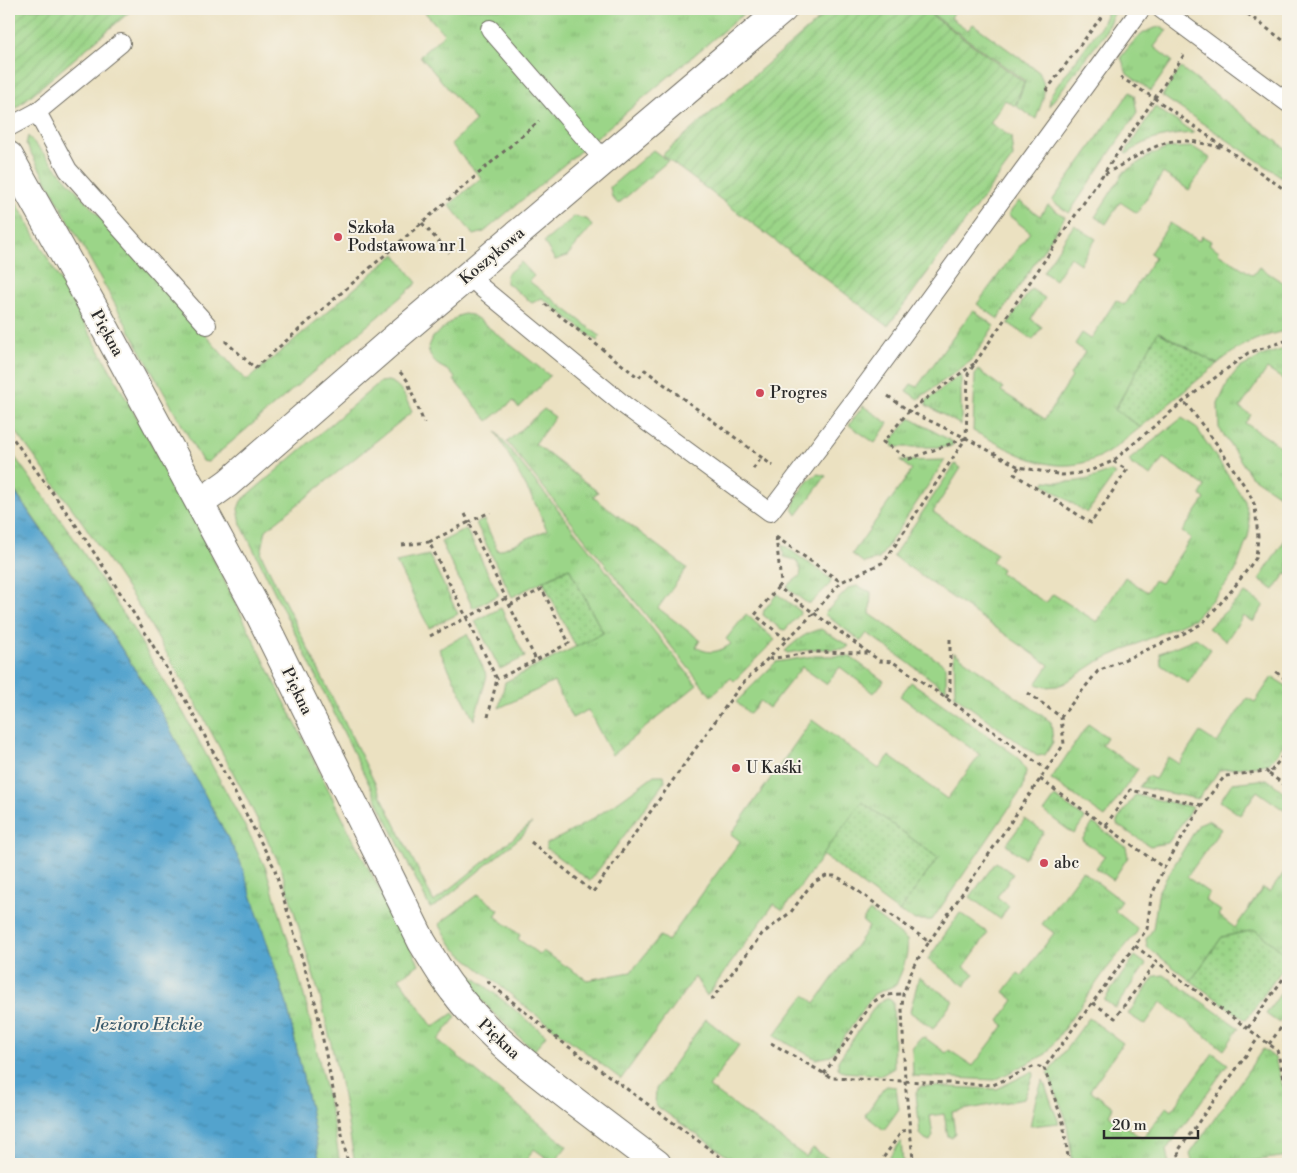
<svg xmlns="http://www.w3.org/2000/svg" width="1297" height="1173" font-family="'Libre Bodoni',serif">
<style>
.grass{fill:url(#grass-tufts);stroke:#63805a}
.park{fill:url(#park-dots);stroke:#63805a}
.garden{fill:url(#garden-furrows);stroke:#63805a}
.water{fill:url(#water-ripples);stroke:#3e677c}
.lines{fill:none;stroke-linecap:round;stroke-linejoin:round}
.service-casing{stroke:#6e6b60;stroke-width:20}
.minor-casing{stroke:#6e6b60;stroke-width:30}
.path{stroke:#6e6b60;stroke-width:3;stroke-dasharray:4 4;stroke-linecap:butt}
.service{stroke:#fff;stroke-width:18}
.minor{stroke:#fff;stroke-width:28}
.poi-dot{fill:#d1495b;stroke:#f7f3e8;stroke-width:2}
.labels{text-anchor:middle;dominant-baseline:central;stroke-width:4;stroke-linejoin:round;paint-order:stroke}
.poi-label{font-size:16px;fill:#2b2b2b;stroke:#f7f3e8;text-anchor:start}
.street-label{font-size:16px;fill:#2b2b2b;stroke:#f7f3e8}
.water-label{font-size:18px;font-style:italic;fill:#3b5b6c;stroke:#f7f3e8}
</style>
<defs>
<pattern id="grass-tufts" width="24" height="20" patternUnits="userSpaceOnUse" patternTransform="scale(1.25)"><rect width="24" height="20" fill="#9bd588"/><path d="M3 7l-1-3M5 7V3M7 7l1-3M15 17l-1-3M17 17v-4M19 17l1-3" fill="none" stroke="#86b776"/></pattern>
<pattern id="park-dots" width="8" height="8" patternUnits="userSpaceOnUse" patternTransform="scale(1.25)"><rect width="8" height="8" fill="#9bd588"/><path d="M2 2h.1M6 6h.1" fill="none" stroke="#86b776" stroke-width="1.8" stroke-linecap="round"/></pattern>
<pattern id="garden-furrows" width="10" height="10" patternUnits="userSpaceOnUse" patternTransform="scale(1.25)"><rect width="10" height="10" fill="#9bd588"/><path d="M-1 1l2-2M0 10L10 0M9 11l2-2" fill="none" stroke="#86b776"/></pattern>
<pattern id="water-ripples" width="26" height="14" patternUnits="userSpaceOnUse" patternTransform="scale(1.25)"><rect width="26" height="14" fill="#52a3cd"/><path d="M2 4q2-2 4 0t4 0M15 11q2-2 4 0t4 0" fill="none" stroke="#4485a7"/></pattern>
</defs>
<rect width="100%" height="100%" fill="#f7f3e8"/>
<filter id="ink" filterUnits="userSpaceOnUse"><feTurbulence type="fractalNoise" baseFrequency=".02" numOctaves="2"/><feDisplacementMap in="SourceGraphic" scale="10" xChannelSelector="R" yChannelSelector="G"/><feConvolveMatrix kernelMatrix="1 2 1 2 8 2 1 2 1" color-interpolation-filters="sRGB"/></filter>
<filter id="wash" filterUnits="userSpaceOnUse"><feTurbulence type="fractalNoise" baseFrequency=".0096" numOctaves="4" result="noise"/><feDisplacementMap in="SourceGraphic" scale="20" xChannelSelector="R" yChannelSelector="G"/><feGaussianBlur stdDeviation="1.12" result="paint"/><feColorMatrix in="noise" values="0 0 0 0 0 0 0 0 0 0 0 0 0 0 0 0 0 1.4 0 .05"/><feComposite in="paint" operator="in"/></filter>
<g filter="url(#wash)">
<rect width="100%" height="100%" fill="#ebe1c1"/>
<path class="grass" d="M422 9H749L484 232 474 235 449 205 481 178 451 144 476 121 420 56 444 34Z
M925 9H953L955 10 951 18 968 30 973 24 1039 72C1049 92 1042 100 1036 119L1016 106 1025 81Z
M1106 9H1114V12L1104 35 1049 106 1051 94 1101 26 1106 15Z
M1161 27 1167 30 1154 47 1172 61 1151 91 1127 74 1121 57C1132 43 1142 29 1161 27Z
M1181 68 1288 150V181L1162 96Z
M1130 92 1134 95 1137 113 1069 213 1052 201Z
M1155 107 1194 133C1168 135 1149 137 1127 154L1125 153Z
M28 136 246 381 395 254 417 283 208 462 202 461 26 144Z
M1193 147 1210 158 1189 190 1163 173 1137 213 1120 202 1106 224 1095 217 1124 172 1152 154 1169 148Z
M653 150 668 161 618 204 612 197 610 187Z
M9 189 194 520 353 839 419 964 399 978 433 1027 453 1013 456 1017 438 1040 567 1146 554 1163 534 1149 524 1164H355L343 1096 322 1004 280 865 244 793 196 704 142 611 85 526 9 422Z
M1019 201 1040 216 1048 205 1065 217 998 319 977 304 1030 232 1008 215Z
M575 216 588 220 592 226 567 256 555 260 544 242Z
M1170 223 1199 241 1202 236 1211 241 1209 244 1219 251 1218 253 1253 275 1259 267 1288 286V330C1256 338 1243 343 1217 364L1159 332 1115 409 1141 427C1130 435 1119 446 1107 453 1056 482 1018 453 973 431L975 375 978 370 1003 388 1001 391 1045 419 1072 377 1070 375 1085 352 1075 344 1082 333 1091 339 1116 300 1124 305 1155 257 1150 253Z
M1074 225 1096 239 1080 264 1070 257 1055 280 1043 272Z
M521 262 534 276 529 281 600 336 597 341 542 298 532 303 507 283 506 275Z
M1031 289 1045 298 1031 319 1042 327 1033 340 1008 323Z
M973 310 994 326 971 361 918 399 906 391 911 384 917 387Z
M464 314 472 315 478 319 550 376 519 408 513 401 488 421 454 380 455 378C444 363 435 371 428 349L433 337 458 316Z
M1288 348V380L1287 382 1267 369 1240 408 1251 415 1245 423 1288 451V501L1251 476 1219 428 1218 404 1229 380 1238 369 1264 355Z
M961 374V425L926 405V401Z
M388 381C402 384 406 400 412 412L266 530 261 554 434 902 532 823 523 835 437 905 430 908 241 524 238 509 241 501 380 382Z
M863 406 888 423 875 443 849 425Z
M544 409 555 417 535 444 598 492 593 497 687 568 658 608 700 640 696 647C709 655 719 652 731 644L726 639 746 614 775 640 734 681 731 678 711 696 507 442Z
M910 418 953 442V445L949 447H893L891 441Z
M1182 418 1196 427 1245 501 1250 526 1248 537 1235 572 1222 589 1195 618 1097 662 1065 683 1057 686 1045 687 1036 684 1049 665 893 556 955 464 961 468 933 512 997 554 992 562 1002 569 1000 573 1046 603 1053 594 1097 622 1125 577 1147 592 1154 580 1161 583 1191 538 1182 532 1205 499 1200 495 1205 486 1163 458 1151 476 1132 465 1129 460Z
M496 432 697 685 612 755 588 710 572 718 554 682 499 708 505 682 603 633 569 568 512 597 476 523 484 520 498 551 547 530 536 505Z
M9 449 71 534 128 621 183 712 255 845 266 869 293 956 307 1007 334 1127 340 1164H320L311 1113 286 1001 240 861 154 699 78 581 9 483Z
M945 460 879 559 864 563 852 554 912 470 900 461Z
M1110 471 1115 474 1087 513 1043 484 1046 481C1068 484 1090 481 1110 471Z
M818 474 826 476 797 515 793 509C794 498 807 478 818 474Z
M466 529 499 595 473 608 441 542Z
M1288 535V575L1285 574 1274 590 1259 580Z
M782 544 831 579 830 584 811 603H807L788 589V585L800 576 801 570 796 560 784 557Z
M429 555 458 614 429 628 396 562Z
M857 586 871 592 870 614 946 666V690L867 633 861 641 824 614 849 588Z
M1245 593 1264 605 1253 622 1243 616 1226 641 1208 628Z
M777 594 799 610 800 614 785 630 781 629 763 615 764 610Z
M501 608 525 657 500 669 475 621Z
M821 629 849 646 845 649H814L787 653 785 651C796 641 806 632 821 629Z
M467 634 487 676 474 720 439 649Z
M1196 638 1211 649 1188 683 1161 665 1160 653Z
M954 652 1051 722 1053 742 1045 755 1037 756 955 696Z
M814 656H849L884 681 874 693 840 667 826 684 802 667 769 708 760 701 750 714 736 702 776 662Z
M1272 677 1288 687V739L1269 764 1220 770 1198 799 1139 787 1148 776 1155 779 1168 757 1179 764 1200 732 1217 743 1247 698 1255 702Z
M911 682 1018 757 1026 771 1023 788 932 920H915L899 912 938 858 862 802 783 910 774 904 707 996 695 977 621 1079 531 1011 454 948 439 924 478 894 499 910 495 916 520 935 518 939 540 955 543 951 587 980 631 972 660 936 668 941 740 841 731 834 812 720 879 769 889 756 947 799 980 755 900 696Z
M1088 724 1107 737 1102 745 1138 769 1105 817 1051 779Z
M654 775H664L665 781 590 881 546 848V844C588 825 618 802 654 775Z
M1267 779 1288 795V813L1257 791 1240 815 1220 801 1232 783Z
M1135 795 1193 807 1168 843 1150 846 1117 825V821Z
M1055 797 1085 818 1074 834 1044 812Z
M1025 819 1044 832 1024 858 1006 845Z
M1208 820 1221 829 1187 877 1209 893 1205 900 1221 911 1218 915 1235 928 1263 888 1270 892 1288 867V956L1255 930 1222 937 1191 981 1147 947 1146 939 1153 929 1159 890 1199 824Z
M1093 823 1126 847 1128 857 1113 880 1096 868 1105 856 1082 840Z
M996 862 1013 874 997 897 1009 906 1000 919 970 897Z
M1082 871 1122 901 1115 911 1137 928V932L1105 971 1046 1054 995 1080 913 1076 912 1048 919 1039 924 1037 946 1053 949 1050 973 1066 1004 1025 999 1021 1014 1000 1004 992 1018 973 1022 976 1054 933 1042 924Z
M870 911 907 940C909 957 902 970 896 985L874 994 831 1056 816 1059 774 1036 805 995 815 1003 869 927 862 921Z
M960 913 988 933 964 967 974 974 965 986 928 959Z
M1135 956 1146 964 1115 1008 1104 1000Z
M454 961 546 1035 534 1051 491 1011 471 987Z
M1164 975 1239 1028 1224 1050 1161 1002 1145 1025 1128 1014 1155 976Z
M919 977 953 1001 933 1029 910 1012Z
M1288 983V1010L1279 1023 1266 1014Z
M885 999H889L893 1002 894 1068 882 1075 844 1072 838 1068V1061L876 1005Z
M1089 1018 1123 1043 1090 1090 1113 1107 1109 1115 1143 1139 1167 1106 1172 1110 1213 1053 1228 1064 1166 1150 1169 1164H1073L1066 1119 1048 1073Z
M706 1019 739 1045 709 1087 806 1157 813 1148 836 1164H738L655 1105 656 1089Z
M1288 1033V1079L1281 1043Z
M1263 1049 1275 1058 1282 1084 1288 1090V1156L1231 1164H1193L1190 1154Z
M1031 1072 1034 1073 1024 1099 952 1112 955 1133 952 1138 948 1136 944 1114 930 1116 933 1136 930 1141 925 1139 920 1134 916 1093 921 1086 997 1089Z
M1043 1080 1059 1123 1030 1126 1036 1098Z
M887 1086 896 1087 899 1109 884 1130 865 1115 884 1088Z
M901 1141 903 1164H885Z"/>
<path class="park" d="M1158 332 1217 364 1141 427 1115 410Z
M569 568 603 633 576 647 543 582Z
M862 802 938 858 899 912 822 855Z
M1255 930 1288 956V961L1246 1020 1191 981 1222 937Z"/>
<path class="garden" d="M9 9H133L16 108 9 96Z
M831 9H923L1024 82 1015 106 1005 100 990 123 1011 137 1013 157 888 326 662 155Z"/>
<path class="water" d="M9 484 77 581 154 699 240 861 286 1001 311 1113 320 1164H9Z"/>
</g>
<g filter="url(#ink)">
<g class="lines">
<defs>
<path id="service" d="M1161 9 1288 103
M490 29 604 160
M37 112 68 170 207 325
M9 127 37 112 121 43
M469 276 483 289 624 405 770 512 869 381 1141 9"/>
<path id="minor" d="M9 156 100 319 260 615 422 942C432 958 441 975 453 990 485 1033 528 1066 570 1098 599 1120 628 1142 657 1164
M200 503 228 483 397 336 783 9"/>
</defs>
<use href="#service" class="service-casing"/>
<use href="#minor" class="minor-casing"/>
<path class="path" d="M1241 9 1288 44
M1120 77 1154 98 1288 192
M1046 91 1102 16V9
M1105 174C1122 165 1150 147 1168 142 1186 138 1206 144 1223 148
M422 223 449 253
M545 304 639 378 645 370 773 466
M225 341 255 368 539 121
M975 363 1184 55
M400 372 407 380 424 423
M888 396 909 411 966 438 1019 467 1062 475 1079 473 1092 470 1113 461 1184 401 1248 353 1288 340
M9 433 78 528 136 617 190 708 274 867 316 1005 348 1164
M1019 467 1014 474 1091 523 1127 470 1113 461
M753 469 762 457
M465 514 469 522 490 512
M776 537 841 582
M776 537 781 583 778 587 880 661 893 662 946 698 1046 769
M402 545 429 542
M778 587 755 615 787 640
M510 605 542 589 569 643 536 660
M430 636 506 598
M769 659 815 652 867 653
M1276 672 1288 681
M1028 693 1061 717 1098 671 1181 635 1203 623 1232 590 1256 558 1258 537 1255 506 1248 491 1216 443 1184 401
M946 698 950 691V638
M488 717 497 679 429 542 469 522 536 660 497 679
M1269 774 1288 787
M1040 779 1164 868 1202 805 1225 776 1266 771 1269 774 1288 749
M1106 825 1130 790 1202 805
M531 842 593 892 741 685 813 614 841 582 884 562 966 438 968 374 975 363 909 411 883 442 909 459 966 438
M929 942 1064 744 1061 717
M1135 946 1277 1050 1285 1082 1288 1085
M487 981 558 1039 730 1164
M711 1000 762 934 791 912 807 890 816 881 826 876H834L841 879 929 942 914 965 903 994 902 1009 905 1081 913 1159
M1093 1003 1115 1018 1157 961
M1248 1028 1288 972
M771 1043 832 1078 993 1085 1035 1066 1044 1068
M1269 1044 1288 1018
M824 1074 872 1003C883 995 890 994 903 994
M879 1164 902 1131 910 1130
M1069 1164 1063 1122 1044 1068 1147 929 1151 897 1164 868
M1181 1164 1178 1151 1259 1037
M1274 1164 1288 1162"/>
<use href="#service" class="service"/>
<use href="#minor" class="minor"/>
</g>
</g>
<g class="poi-dot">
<circle cx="338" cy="237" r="5"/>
<circle cx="760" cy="393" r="5"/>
<circle cx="736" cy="768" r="5"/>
<circle cx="1044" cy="863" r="5"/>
</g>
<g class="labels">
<g class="poi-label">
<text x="348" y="228">Szkoła<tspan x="348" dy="18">Podstawowa nr 1</tspan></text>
<text x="770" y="393">Progres</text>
<text x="746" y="768">U Kaśki</text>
<text x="1054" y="863">abc</text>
</g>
<g class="street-label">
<text transform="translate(492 256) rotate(-40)">Koszykowa</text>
<text transform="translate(107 333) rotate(61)">Piękna</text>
<text transform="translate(297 691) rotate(64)">Piękna</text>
<text transform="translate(499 1039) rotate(43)">Piękna</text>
</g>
<g class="water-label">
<text x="148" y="1024">Jezioro Ełckie</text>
</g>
</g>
<rect width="1297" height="1173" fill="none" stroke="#f7f3e8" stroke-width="30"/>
<path d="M1104 1130v8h94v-8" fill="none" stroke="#2b2b2b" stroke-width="2.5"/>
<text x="1112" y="1130" font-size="15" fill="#2b2b2b" stroke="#f7f3e8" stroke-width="4" paint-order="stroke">20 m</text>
</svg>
